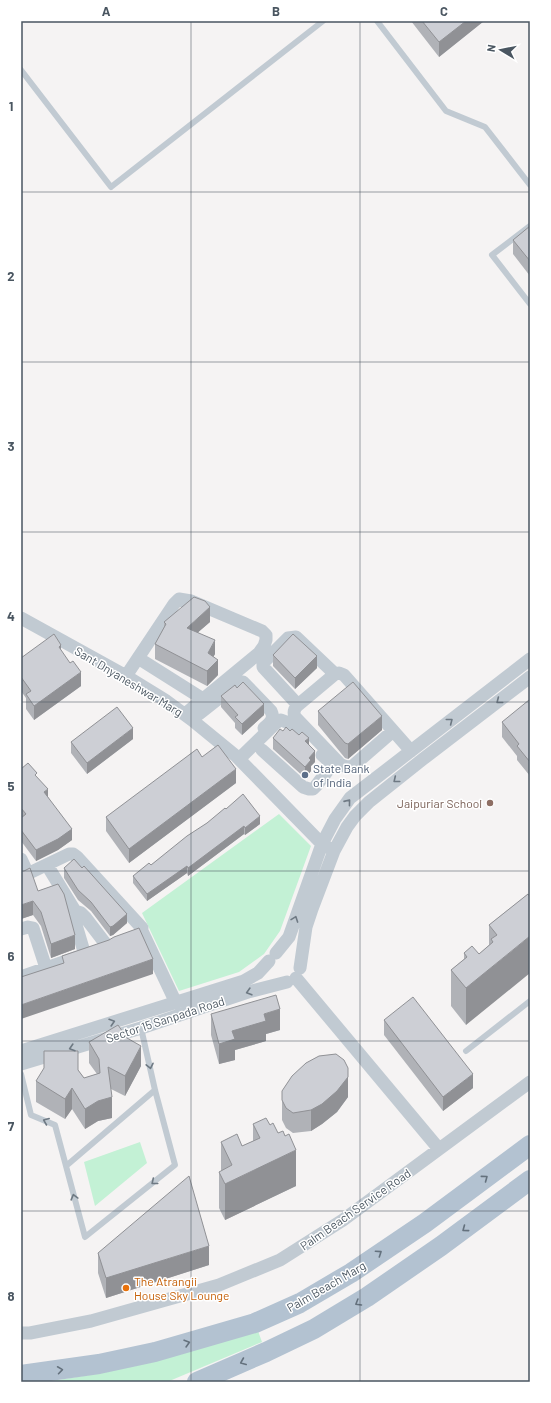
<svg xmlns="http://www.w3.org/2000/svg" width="551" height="1403" font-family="Barlow,sans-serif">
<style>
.green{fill:#c3f1d5}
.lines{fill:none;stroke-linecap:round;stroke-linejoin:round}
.lane{stroke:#c1cad2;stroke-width:6}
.street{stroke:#c1cad2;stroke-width:13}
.primary{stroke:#b3c2d1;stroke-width:20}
.wall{fill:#b0b2b7}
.shaded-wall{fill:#909195}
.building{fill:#cdcfd5;stroke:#909195}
.oneway{stroke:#6e7983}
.oneway2{stroke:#64717d}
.grid{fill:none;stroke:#4a5661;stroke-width:1;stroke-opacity:0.55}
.service-dot{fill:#5c6f8a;stroke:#fff;stroke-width:1.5}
.education-dot{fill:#8d6e63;stroke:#fff;stroke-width:1.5}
.food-dot{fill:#e8710a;stroke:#fff;stroke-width:1.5}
.labels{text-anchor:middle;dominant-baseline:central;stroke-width:3;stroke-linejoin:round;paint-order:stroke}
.street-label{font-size:12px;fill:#4a5661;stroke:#fff}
.service-label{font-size:12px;fill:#4e5e75;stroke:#fff;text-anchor:start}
.education-label{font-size:12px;fill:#785e54;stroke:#fff;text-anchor:end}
.food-label{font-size:12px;fill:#c56008;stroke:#fff;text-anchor:start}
.neatline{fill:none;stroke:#4a5661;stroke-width:1.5}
.grid-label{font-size:13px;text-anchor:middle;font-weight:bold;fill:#4a5661}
</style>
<rect width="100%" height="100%" fill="#f5f3f3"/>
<path class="green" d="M279 814 311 846 280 931 264 954 239 972 179 991 142 913Z
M140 1142 147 1163 95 1206 84 1162Z
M258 1331 262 1342 167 1382H45L102 1373Z"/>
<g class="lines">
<path class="lane" d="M377 21 446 111 485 127 530 185
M21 70 111 187 323 21
M530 226 492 255 530 304
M141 1028 155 1090 175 1165 85 1237 66 1166 155 1090
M466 1051 530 1001
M21 1074 31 1115 55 1125 66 1166"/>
<path class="street" d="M21 618 126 676 165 700 192 720 236 756 322 844 334 851
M138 658 203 699
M126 676 174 604 179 599 191 601 262 631 266 635V640L264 646 259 653 185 714
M298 705 263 667V663L288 638 296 637 335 674
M199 714 237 684 240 682H243L271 711C275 719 270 723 264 728
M393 731 354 765C349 768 345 767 340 764L295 717C293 712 294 709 298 705L335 674 339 673 344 675 411 751
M262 750 303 787 309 789H313L316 786 331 766V763L322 755
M239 759 278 721 281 720 289 723 300 734
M21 859 28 874
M47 865 75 911
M21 877 69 854H73L77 857 142 928C142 936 131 938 125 940
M21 929 28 927 33 928 46 968
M142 931 176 1003
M276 953 289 937 322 844 335 819 350 798 530 659
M85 955 74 918 75 911 81 913 85 917 108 947
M300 968 306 927 312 909 334 851 347 827 355 816 369 802 423 759 530 677
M21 977 78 957
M296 978 439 1149
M21 1051 244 981 258 973 269 961
M21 1064 141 1028 248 992 287 982
M21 1333H30L91 1321 219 1285 280 1260 343 1220 530 1082"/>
<path class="primary" d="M21 1375 99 1364 155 1352 255 1323 300 1303 351 1273 425 1223 530 1145
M197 1382 266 1352 314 1329 367 1297 441 1246 530 1180"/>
</g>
<path class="wall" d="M411 21H484L439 57Z
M530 226V276L513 254V240Z
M164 622H210L198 632 215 654 213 657 218 675 207 686 155 659V644L164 627Z
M61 651 81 686 34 720 26 709V698L21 691V658Z
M273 655 317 668 295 689 273 666Z
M237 688 264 715 242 735 235 728V723L221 707V696Z
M530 702V776L517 760V756L502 737V722Z
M318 711 382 730 348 759 345 758 318 725Z
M290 731 309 744 315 762 311 766V771L305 778 273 749V738Z
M133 739 87 774 71 753V742Z
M202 757 236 783 129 863 106 831V817Z
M21 769 37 777 72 840 58 850 36 861 21 841Z
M226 809 260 824 245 835 244 834 188 876 187 873 147 901 133 883V876L151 865Z
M64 868 127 923 113 935 110 936 91 911 78 900 64 878Z
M38 891 75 949 51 958 41 926 33 915 21 919Z
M528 894 466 1025 451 1006V970L464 959V953L479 954 489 945V925Z
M211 1014 280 1030 266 1034V1041L235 1050V1060L219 1064 211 1035Z
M384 1020 473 1088 443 1111 384 1035Z
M89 1042 141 1066 125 1096 111 1089 112 1118 98 1121 85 1129 72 1109 65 1119 36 1102V1081L78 1070 84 1078 97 1074 89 1063Z
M348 1068V1097L337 1112 322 1124 311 1131 293 1133 286 1128 282 1120V1091Z
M253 1124 296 1186 225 1220 219 1208V1172L221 1171V1142L242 1146 253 1141Z
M98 1253 209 1265 106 1298 98 1273Z"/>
<path class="shaded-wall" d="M466 21H484L439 57V42Z
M210 607V622L187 642V628Z
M215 640V654L208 667V653Z
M61 645V659L59 647Z
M317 656V668L295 689V678Z
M218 660V675L207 686V671Z
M81 672V686L34 720V706Z
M264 704V715L242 735V724Z
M382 716V730L348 759V744Z
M133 728V739L87 774V763Z
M309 738V749L305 741Z
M315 751V762L311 766V771L305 778V767L309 758Z
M236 769V783L129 863V849Z
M48 789V800L44 792Z
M260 816V824L245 835V828Z
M244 826V834L188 876V868Z
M72 829V840L58 850 36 861V850Z
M187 866V873L147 901V894Z
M33 901V915L21 919V905Z
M127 914V923L113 935 110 936V927Z
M75 935V949L51 958V944Z
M530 936V973L466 1025V988Z
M153 959V974L21 1019V1005Z
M280 1009V1030L266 1034V1041L235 1050V1060L219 1064V1044L232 1031 264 1014Z
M141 1046V1066L125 1096V1076Z
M473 1074V1088L443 1111V1097Z
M348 1077V1097L337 1112 322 1124 311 1131V1110Z
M72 1088V1109L65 1119V1099Z
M112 1097V1118L98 1121 85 1129V1109L98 1101Z
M296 1150V1186L225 1220V1184Z
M209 1246V1265L106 1298V1278Z"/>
<path class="building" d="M422 21H466L439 42Z
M530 226V261L513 240Z
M194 597 205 601 210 607 187 628 215 640 208 653 218 660 207 671 155 644 166 624 164 622Z
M54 634 61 645 59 647 70 663 73 661 81 672 34 706 26 694 31 691 21 677V658Z
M293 634 317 656 295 678 273 655Z
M243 682 264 704 242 724 235 717 238 715 221 696 235 685 237 688Z
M353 682 382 716 348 744 345 743 318 711Z
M529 700 530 702V762L517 746 519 744 502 722Z
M117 707 133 728 87 763 71 742Z
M286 727 290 731 292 729 299 735 302 732 309 738 305 741 315 751 309 758 311 760 305 767 273 738 280 729 283 731Z
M218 745 236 769 129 849 106 817 197 749 202 757Z
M28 763 37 773 35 775 48 789 44 792 72 829 58 839 36 850 21 830V818L26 814 21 808V769Z
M243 794 260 816 245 828 244 826 188 868 187 866 147 894 133 876 149 863 151 865 187 836 207 823 225 808 226 809Z
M74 859 82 868 84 866 127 914 113 926 110 927 91 902 78 890 64 868Z
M30 868 38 891 58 884 64 894 75 935 51 944 41 912 33 901 21 905V871H24Z
M528 894 530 897V936L466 988 451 970 467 957 464 953 472 946 479 954 493 942 491 939 497 935 489 925Z
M139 928 153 959 21 1005V977L64 963 62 956 109 940 114 937Z
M276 995 280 1009 264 1014 266 1021 232 1031 235 1039 219 1044 211 1014Z
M413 997 473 1074 443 1097 384 1020Z
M118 1025 127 1038 141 1046 125 1076 108 1067 112 1097 98 1101 85 1109 72 1088 65 1099 36 1081 44 1068V1051H78V1070L84 1078 100 1073 99 1059 89 1042Z
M336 1054 344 1060 348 1068V1077L337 1091 322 1104 311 1110 293 1113 286 1108 282 1100V1091L292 1076 306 1063 319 1056Z
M266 1118 270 1125 273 1123 278 1133 283 1131 285 1136 289 1134 296 1150 225 1184 219 1172 232 1165 221 1142 237 1134 242 1146 260 1138 253 1124Z
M189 1176 209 1246 106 1278 98 1253Z"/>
<defs><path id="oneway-chevron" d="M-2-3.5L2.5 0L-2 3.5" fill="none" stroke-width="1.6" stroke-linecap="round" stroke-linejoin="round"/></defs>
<g class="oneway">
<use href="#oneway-chevron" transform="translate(499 701) rotate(142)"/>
<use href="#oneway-chevron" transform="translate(450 721) rotate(-38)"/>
<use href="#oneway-chevron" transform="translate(396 780) rotate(141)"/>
<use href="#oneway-chevron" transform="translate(348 802) rotate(-51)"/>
<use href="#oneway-chevron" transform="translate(295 919) rotate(-70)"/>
<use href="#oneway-chevron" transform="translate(249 992) rotate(164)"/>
<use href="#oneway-chevron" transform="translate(112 1022) rotate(-17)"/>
<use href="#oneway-chevron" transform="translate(72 1048) rotate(163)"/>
<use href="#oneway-chevron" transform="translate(150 1066) rotate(78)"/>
<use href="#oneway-chevron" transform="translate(46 1121) rotate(-158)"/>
<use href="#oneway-chevron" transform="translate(154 1182) rotate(141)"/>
<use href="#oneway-chevron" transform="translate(74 1197) rotate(-105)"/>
</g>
<g class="oneway2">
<use href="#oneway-chevron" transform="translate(485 1178) rotate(-37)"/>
<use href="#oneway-chevron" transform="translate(465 1229) rotate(143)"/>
<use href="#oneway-chevron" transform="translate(379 1253) rotate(-34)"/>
<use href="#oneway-chevron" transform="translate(358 1303) rotate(149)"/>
<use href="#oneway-chevron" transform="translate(187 1343) rotate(-16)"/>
<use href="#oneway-chevron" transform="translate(243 1362) rotate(157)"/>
<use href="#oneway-chevron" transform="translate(60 1370) rotate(-8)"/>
</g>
<path class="grid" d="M191 21V1382M360 21V1382M21 192H530M21 362H530M21 532H530M21 702H530M21 871H530M21 1041H530M21 1211H530"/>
<circle class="service-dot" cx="305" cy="775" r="4"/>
<circle class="education-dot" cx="490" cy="803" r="4"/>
<circle class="food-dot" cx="126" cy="1288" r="4"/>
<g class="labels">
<g class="street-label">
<text transform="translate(129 681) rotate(31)">Sant Dnyaneshwar Marg</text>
<text transform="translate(165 1019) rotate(-18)">Sector 15 Sanpada Road</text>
<text transform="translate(355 1209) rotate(-35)">Palm Beach Service Road</text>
<text transform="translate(326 1286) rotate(-30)">Palm Beach Marg</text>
</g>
<g class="service-label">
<text x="313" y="768">State Bank<tspan x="313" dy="14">of India</tspan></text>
</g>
<g class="education-label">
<text x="482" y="803">Jaipuriar School</text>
</g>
<g class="food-label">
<text x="134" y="1281">The Atrangii<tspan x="134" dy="14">House Sky Lounge</tspan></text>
</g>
</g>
<rect width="551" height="1403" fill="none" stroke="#ffffff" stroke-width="44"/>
<g transform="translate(501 50) rotate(280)" stroke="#ffffff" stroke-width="3" paint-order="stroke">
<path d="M0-3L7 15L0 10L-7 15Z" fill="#4a5661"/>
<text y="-6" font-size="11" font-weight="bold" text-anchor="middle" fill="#4a5661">N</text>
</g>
<rect x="22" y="22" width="507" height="1359" class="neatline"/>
<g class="grid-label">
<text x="106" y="16">A</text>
<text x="276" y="16">B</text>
<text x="444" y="16">C</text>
<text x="11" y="111">1</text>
<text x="11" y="281">2</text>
<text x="11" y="451">3</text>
<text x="11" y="621">4</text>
<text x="11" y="791">5</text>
<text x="11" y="961">6</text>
<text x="11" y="1131">7</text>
<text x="11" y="1301">8</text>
</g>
</svg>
